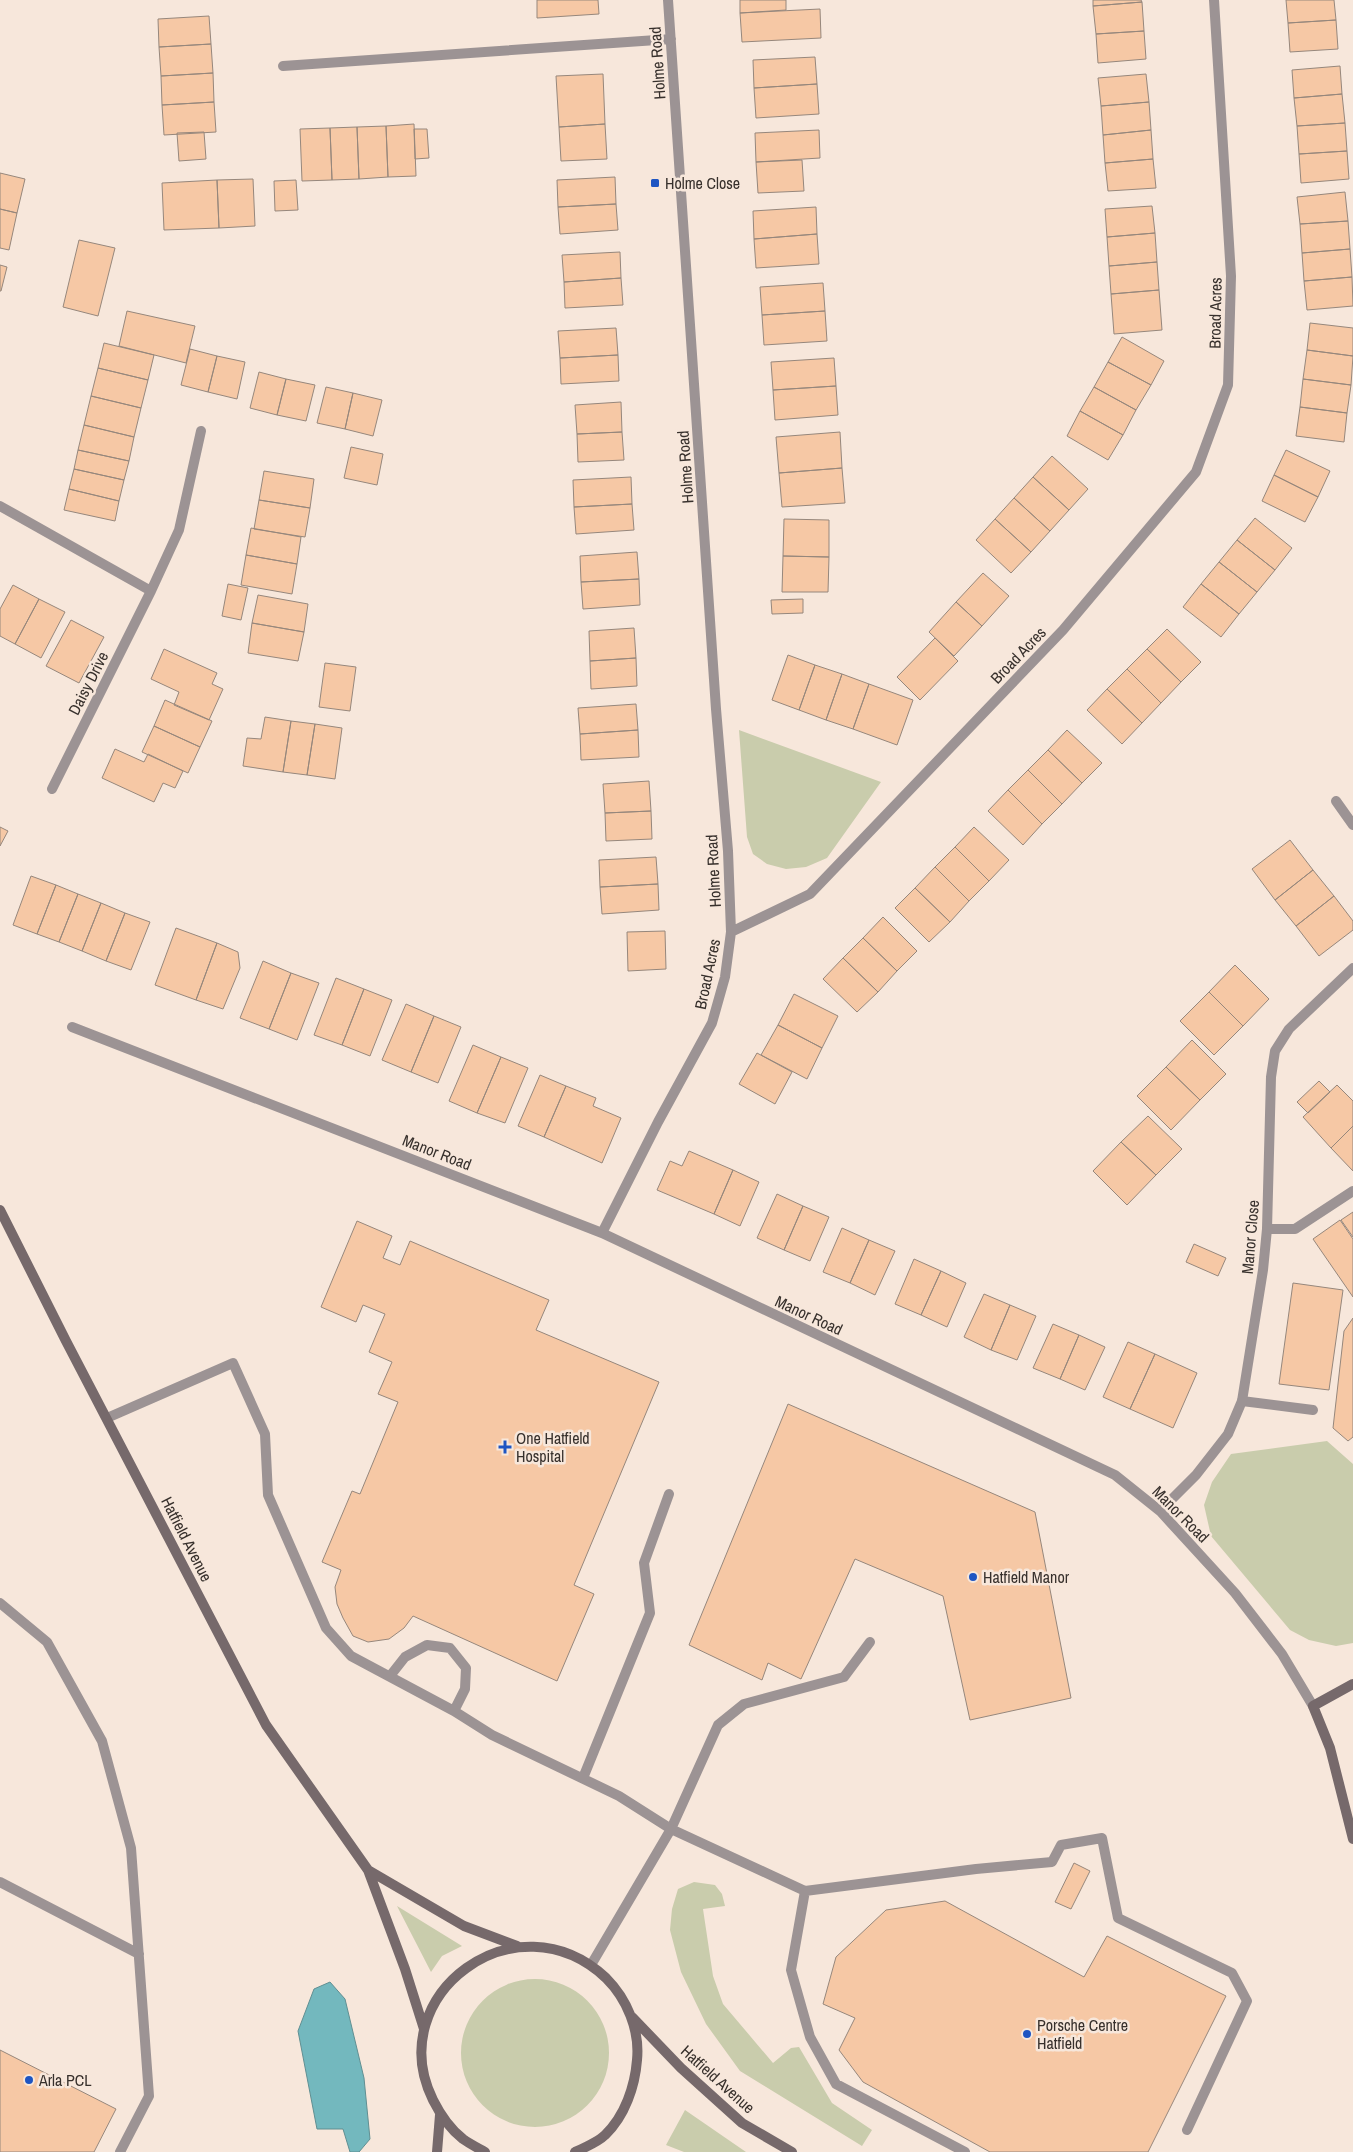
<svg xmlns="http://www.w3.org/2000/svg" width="1353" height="2152" font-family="'Archivo Narrow',sans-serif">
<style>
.green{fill:#c9ccac}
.water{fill:#73b8be;stroke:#618f92}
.building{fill:#f6c8a5;stroke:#96877c}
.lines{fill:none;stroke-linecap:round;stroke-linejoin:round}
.lane{stroke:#9c9394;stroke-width:10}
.street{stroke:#9c9394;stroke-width:10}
.secondary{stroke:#76696b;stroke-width:10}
.poi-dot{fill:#1e55c2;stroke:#f7e7db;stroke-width:2}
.labels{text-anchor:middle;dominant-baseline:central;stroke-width:5;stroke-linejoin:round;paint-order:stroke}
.street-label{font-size:16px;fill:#37302c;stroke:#f7e7db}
.poi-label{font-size:16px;fill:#37302c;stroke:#f7e7db;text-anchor:start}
</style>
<rect width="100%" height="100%" fill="#f7e7db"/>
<path class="green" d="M739 730 881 782 827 858 806 867 786 869 767 864 753 854 747 837Z
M1327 1441 1353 1464V1643L1336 1646 1309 1640 1290 1630 1211 1536 1204 1505 1212 1482 1231 1454Z
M694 1882 715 1885 722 1894 725 1906 703 1909 713 1976 723 2004 773 2063 791 2048 799 2047 832 2103 872 2130 862 2146 740 2071 706 2024 681 1972 670 1930 672 1909 678 1889Z
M397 1906 462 1946 442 1956 431 1972Z
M461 2053a74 74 0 1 1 148 0a74 74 0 1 1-148 0Z
M685 2110 746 2152H684L666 2145Z"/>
<path class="water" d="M330 1982 345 1999 364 2078 370 2139 359 2152H350L343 2129H317L298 2031 314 1989Z"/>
<path class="building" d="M537 0H598L599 14 537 18Z
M740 0H786V10L740 13Z
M1093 0H1141L1142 2 1093 6Z
M1286 0H1334L1336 20 1288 23Z
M1142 2 1144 31 1096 34 1093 6Z
M820 9 821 38 742 42 740 13Z
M209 16 211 44 159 47 158 19Z
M1336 20 1338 49 1290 52 1288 23Z
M1144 31 1146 59 1098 63 1096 34Z
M211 44 213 73 161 76 159 47Z
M815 57 817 84 754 88 753 60Z
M1340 66 1342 94 1294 98 1292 70Z
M213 73 214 102 162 105 161 76Z
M603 74 605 124 559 127 556 76Z
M1146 74 1149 102 1101 106 1098 78Z
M817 84 819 114 756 118 754 88Z
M1342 94 1345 123 1297 126 1294 98Z
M214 102 216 132 164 135 162 105Z
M1149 102 1151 130 1103 135 1101 106Z
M1345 123 1347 151 1299 154 1297 126Z
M414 124 416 176 388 177 386 126Z
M605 124 607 159 561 161 559 127Z
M386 126 388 177 359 179 357 127Z
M357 127 359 179 332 180 330 128Z
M330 128 332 180 302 181 300 129Z
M414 129H427L429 158 415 159Z
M819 130 820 158 756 162 755 133Z
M1151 130 1153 159 1105 163 1103 135Z
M204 132 206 159 179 161 177 133Z
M1347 151 1349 179 1301 183 1299 154Z
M1153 159 1156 188 1108 191 1105 163Z
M802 160 804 191 758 193 756 162Z
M0 173 25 179 17 213 0 209Z
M615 177 616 204 558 207 557 180Z
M253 179 255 226 219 228 217 180Z
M217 180 219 228 164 230 162 183Z
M296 180 298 210 275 211 274 181Z
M1345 192 1348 221 1300 224 1297 197Z
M616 204 618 230 560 234 558 207Z
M1152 206 1155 233 1107 237 1105 209Z
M816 207 817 234 754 239 753 211Z
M0 209 17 213 9 250 0 248Z
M1348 221 1350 249 1302 253 1300 224Z
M1155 233 1157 262 1109 266 1107 237Z
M817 234 819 264 756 268 754 239Z
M79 240 115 248 98 316 63 307Z
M1350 249 1352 277 1304 281 1302 253Z
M620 252 621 278 564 282 562 255Z
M1157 262 1159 290 1111 294 1109 266Z
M0 265 7 267 1 291H0Z
M1352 277 1353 306 1307 310 1304 281Z
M621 278 623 305 565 308 564 282Z
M823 283 825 311 762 315 760 287Z
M1159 290 1162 330 1114 334 1111 294Z
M127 311 195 326 186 363 119 346Z
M825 311 827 341 764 345 762 315Z
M1310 323 1353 328V356L1307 350Z
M616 328 618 355 560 358 558 331Z
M1122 337 1164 361 1151 385 1108 362Z
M104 343 154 355 148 380 98 368Z
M190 349 217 356 208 392 181 385Z
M1307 350 1353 356 1351 385 1303 379Z
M618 355 619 381 561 384 560 358Z
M217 356 245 362 237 399 208 392Z
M834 358 836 386 773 390 771 362Z
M1108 362 1151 385 1136 410 1094 387Z
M98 368 148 380 141 408 91 396Z
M259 372 286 379 277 415 250 408Z
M286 379 315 385 306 421 277 415Z
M1303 379 1351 385 1347 413 1300 407Z
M836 386 838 415 775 420 773 390Z
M326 387 353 393 345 429 317 423Z
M1094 387 1136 410 1123 435 1080 411Z
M353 393 382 400 373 436 345 429Z
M91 396 141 408 134 437 84 425Z
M621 402 622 432 577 434 575 405Z
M1300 407 1347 413 1344 442 1296 436Z
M1080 411 1123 435 1108 460 1067 436Z
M84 425 134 437 129 461 78 450Z
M622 432 624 460 578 462 577 434Z
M840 432 842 468 779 473 776 437Z
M351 447 383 454 377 485 344 478Z
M78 450 129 461 124 480 74 469Z
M1286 450 1330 471 1318 497 1274 475Z
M1052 456 1088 489 1069 510 1033 477Z
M842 468 845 503 782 507 779 473Z
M74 469 124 480 119 501 69 489Z
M264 471 314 479 310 508 259 500Z
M1274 475 1318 497 1305 522 1262 501Z
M631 477 632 504 574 507 573 480Z
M1033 477 1069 510 1050 531 1014 498Z
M69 489 119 501 115 521 64 510Z
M1014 498 1050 531 1031 552 995 519Z
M259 500 310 508 305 537 254 529Z
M632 504 634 530 576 534 574 507Z
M1255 518 1292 548 1275 570 1237 540Z
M784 519 829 520V557L783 556Z
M995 519 1031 552 1011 573 976 540Z
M251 528 301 537 297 564 246 555Z
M1237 540 1275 570 1257 592 1219 562Z
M637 552 639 579 581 582 580 556Z
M246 555 297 564 292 594 241 585Z
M783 556 829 557 828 592H782Z
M1219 562 1257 592 1239 614 1201 584Z
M983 573 1009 596 982 626 956 602Z
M639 579 640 605 583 609 581 582Z
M228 584 248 588 241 620 222 616Z
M1201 584 1239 614 1221 637 1183 607Z
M13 585 39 599 15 644 0 636V609Z
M258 595 308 604 304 632 252 623Z
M39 599 65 612 41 658 15 644Z
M803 599V613L772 614 771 600Z
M956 602 982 626 954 656 929 632Z
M71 620 104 637 79 683 46 666Z
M252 623 304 632 298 661 248 653Z
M634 628 636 658 590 661 589 631Z
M1167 629 1201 662 1181 682 1147 649Z
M935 638 958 661 920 700 897 677Z
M164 649 217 673 212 684 223 689 209 720 174 705 179 692 151 679Z
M1147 649 1181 682 1161 703 1127 669Z
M788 655 815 665 799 710 772 700Z
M636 658 637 686 591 689 590 661Z
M325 663 356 667 350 711 319 707Z
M815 665 842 674 826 720 799 710Z
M1127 669 1161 703 1142 723 1107 689Z
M842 674 869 684 853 729 826 720Z
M869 684 913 700 897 745 853 729Z
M1107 689 1142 723 1122 744 1087 710Z
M165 700 212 721 200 747 154 726Z
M636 704 638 730 580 734 578 708Z
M265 717 291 721 283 772 243 766 247 738 261 739Z
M291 721 315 724 307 775 283 772Z
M315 724 342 728 335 779 307 775Z
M154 726 200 747 188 773 142 752Z
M638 730 639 757 581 760 580 734Z
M1067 730 1102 763 1082 783 1048 750Z
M115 749 144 762 148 754 183 771 175 788 163 783 154 802 102 778Z
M1048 750 1082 783 1062 804 1028 770Z
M1028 770 1062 804 1042 824 1008 790Z
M649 781 651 811 605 813 603 784Z
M1008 790 1042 824 1023 845 988 811Z
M651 811 652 839 606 841 605 813Z
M0 827 8 831 0 846Z
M974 827 1009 860 989 881 955 847Z
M1290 840 1313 870 1275 900 1252 869Z
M955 847 989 881 969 901 935 867Z
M656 857 658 884 600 887 599 860Z
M935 867 969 901 950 922 915 888Z
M1313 870 1334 896 1296 926 1275 900Z
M31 876 56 885 37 934 13 925Z
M658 884 659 910 602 914 600 887Z
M56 885 78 894 59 942 37 934Z
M915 888 950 922 929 942 895 908Z
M78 894 101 903 82 951 59 942Z
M1334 896 1353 921V930L1319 956 1296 926Z
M101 903 125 913 106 961 82 951Z
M125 913 150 922 131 970 106 961Z
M883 917 917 951 897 971 863 938Z
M176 928 217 943 196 1000 155 985Z
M665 931 666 969 628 971 627 932Z
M863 938 897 971 878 992 843 958Z
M217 943 238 952 240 968 223 1009 196 1000Z
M843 958 878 992 857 1012 823 979Z
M263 961 291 973 269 1029 240 1018Z
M1235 965 1269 999 1243 1026 1209 992Z
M291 973 319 983 297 1040 269 1029Z
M336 978 364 989 342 1045 314 1035Z
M364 989 392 1000 370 1056 342 1045Z
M1209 992 1243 1026 1214 1055 1180 1021Z
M794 994 838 1016 822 1048 778 1025Z
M406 1004 434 1016 411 1072 382 1060Z
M434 1016 461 1027 438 1083 411 1072Z
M778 1025 822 1048 807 1079 761 1055Z
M1192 1040 1226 1074 1200 1100 1166 1067Z
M473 1045 501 1057 477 1113 449 1101Z
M757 1053 792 1072 775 1104 739 1084Z
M501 1057 528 1068 505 1123 477 1113Z
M1166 1067 1200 1100 1171 1130 1137 1096Z
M540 1075 566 1086 544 1137 518 1126Z
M1319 1081 1330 1092 1308 1113 1297 1102Z
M1337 1085 1353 1101V1126L1331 1148 1303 1117Z
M566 1086 596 1098 593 1106 621 1118 602 1163 544 1137Z
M1148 1116 1182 1149 1156 1175 1121 1142Z
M1353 1126V1171L1331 1148Z
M1121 1142 1156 1175 1127 1205 1093 1171Z
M689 1151 733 1170 714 1214 657 1190 670 1161 682 1166Z
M733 1170 759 1182 740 1226 714 1214Z
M777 1194 803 1206 784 1250 757 1238Z
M803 1206 829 1217 810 1261 784 1250Z
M1353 1212V1237L1341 1220Z
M1340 1220 1353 1239V1297L1313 1239Z
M357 1221 392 1236 383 1258 400 1265 410 1241 549 1300 536 1330 659 1382 574 1585 594 1594 557 1681 413 1616 404 1628 389 1639 368 1642 353 1636 343 1618 337 1604 335 1587 341 1570 322 1562 352 1491 360 1494 398 1402 378 1394 392 1362 369 1352 385 1314 363 1305 356 1322 321 1307Z
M842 1228 869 1240 850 1283 823 1272Z
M869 1240 895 1251 875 1295 850 1283Z
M1194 1244 1226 1258 1218 1276 1186 1262Z
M914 1259 941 1271 921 1315 895 1304Z
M941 1271 966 1283 947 1327 921 1315Z
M1293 1283 1343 1290 1329 1390 1279 1384Z
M984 1294 1010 1305 991 1350 964 1337Z
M1010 1305 1036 1316 1017 1360 991 1350Z
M1353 1318V1437L1348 1441 1333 1428 1344 1331Z
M1053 1324 1079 1335 1060 1379 1033 1368Z
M1079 1335 1105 1347 1085 1390 1060 1379Z
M1128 1342 1155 1354 1130 1409 1103 1397Z
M1155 1354 1197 1373 1173 1428 1130 1409Z
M788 1404 1035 1512 1071 1698 970 1720 943 1596 855 1559 801 1679 768 1663 762 1680 689 1645Z
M1074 1863 1090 1871 1071 1909 1055 1902Z
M945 1901 1084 1977 1107 1936 1226 1996 1148 2152H990L863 2082 839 2050 855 2018 823 2004 836 1957 886 1910Z
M0 2050 116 2109 94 2152H0Z"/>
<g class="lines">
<path class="lane" d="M1267 1229H1295L1353 1191
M1242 1401 1313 1410
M107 1418 233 1363 265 1434 268 1495 326 1628 351 1656 454 1711 492 1735 619 1796 671 1829 805 1891 976 1869 1052 1862 1061 1845 1102 1838 1118 1918 1232 1973 1247 2001 1187 2130
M0 1603 47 1642 102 1741 131 1848 149 2096 120 2152
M390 1676 405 1657 427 1645 450 1648 466 1668 465 1689 454 1711
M583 1778 650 1613 644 1563 669 1494
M671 1829 718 1725 744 1704 844 1677 870 1642
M0 1882 139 1954
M805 1891 791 1970 810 2037 836 2084 965 2152"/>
<path class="street" d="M283 66 671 39
M0 506 151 591 52 789
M151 591 179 530 201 431
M1336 801 1353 825
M731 932 810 894 1063 630 1196 472 1228 385 1231 276 1214 0
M72 1027 602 1233 1115 1475 1160 1511 1235 1593 1282 1654 1313 1706
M602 1233 658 1122 712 1023 725 977 731 932 728 851 716 709 668 0
M1160 1511 1196 1475 1228 1434 1242 1401 1263 1270 1267 1229 1271 1077 1275 1051 1289 1029 1353 968
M591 1965 671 1829"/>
<path class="secondary" d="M0 1210 66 1341 266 1725 368 1870 405 1969 424 2029
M1353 1684 1313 1706 1330 1748 1353 1839
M368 1870 464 1926 517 1946
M632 2017 681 2068 742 2123 792 2152
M437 2152 440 2115
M485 2152C478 2148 470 2144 463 2139 450 2129 440 2114 433 2100 381 1995 516 1894 606 1978 627 1999 640 2030 637 2060 635 2086 625 2116 605 2135 598 2142 584 2148 575 2152"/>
</g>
<g class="poi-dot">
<rect x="650" y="178" width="10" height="10" rx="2.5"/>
<path d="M502.5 1439.5h5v5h5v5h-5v5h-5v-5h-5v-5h5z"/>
<circle cx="973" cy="1577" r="5"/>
<circle cx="1027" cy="2034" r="5"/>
<circle cx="29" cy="2080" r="5"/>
</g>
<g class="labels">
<g class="street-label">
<text transform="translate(657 63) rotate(-94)">Holme Road</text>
<text transform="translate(1215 313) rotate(-89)">Broad Acres</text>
<text transform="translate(685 467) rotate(-94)">Holme Road</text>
<text transform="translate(1018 655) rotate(-46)">Broad Acres</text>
<text transform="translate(88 683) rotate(-63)">Daisy Drive</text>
<text transform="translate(713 871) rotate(-93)">Holme Road</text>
<text transform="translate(707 974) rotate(-78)">Broad Acres</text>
<text transform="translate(437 1152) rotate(21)">Manor Road</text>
<text transform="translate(1250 1237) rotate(-85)">Manor Close</text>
<text transform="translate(809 1315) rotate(25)">Manor Road</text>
<text transform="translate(1181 1514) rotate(45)">Manor Road</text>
<text transform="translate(187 1539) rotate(63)">Hatfield Avenue</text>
<text transform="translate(718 2079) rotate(42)">Hatfield Avenue</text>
</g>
<g class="poi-label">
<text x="665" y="183">Holme Close</text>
<text x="516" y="1438">One Hatfield<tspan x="516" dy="18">Hospital</tspan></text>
<text x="983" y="1577">Hatfield Manor</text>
<text x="1037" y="2025">Porsche Centre<tspan x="1037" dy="18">Hatfield</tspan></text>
<text x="39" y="2080">Arla PCL</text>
</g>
</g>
</svg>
